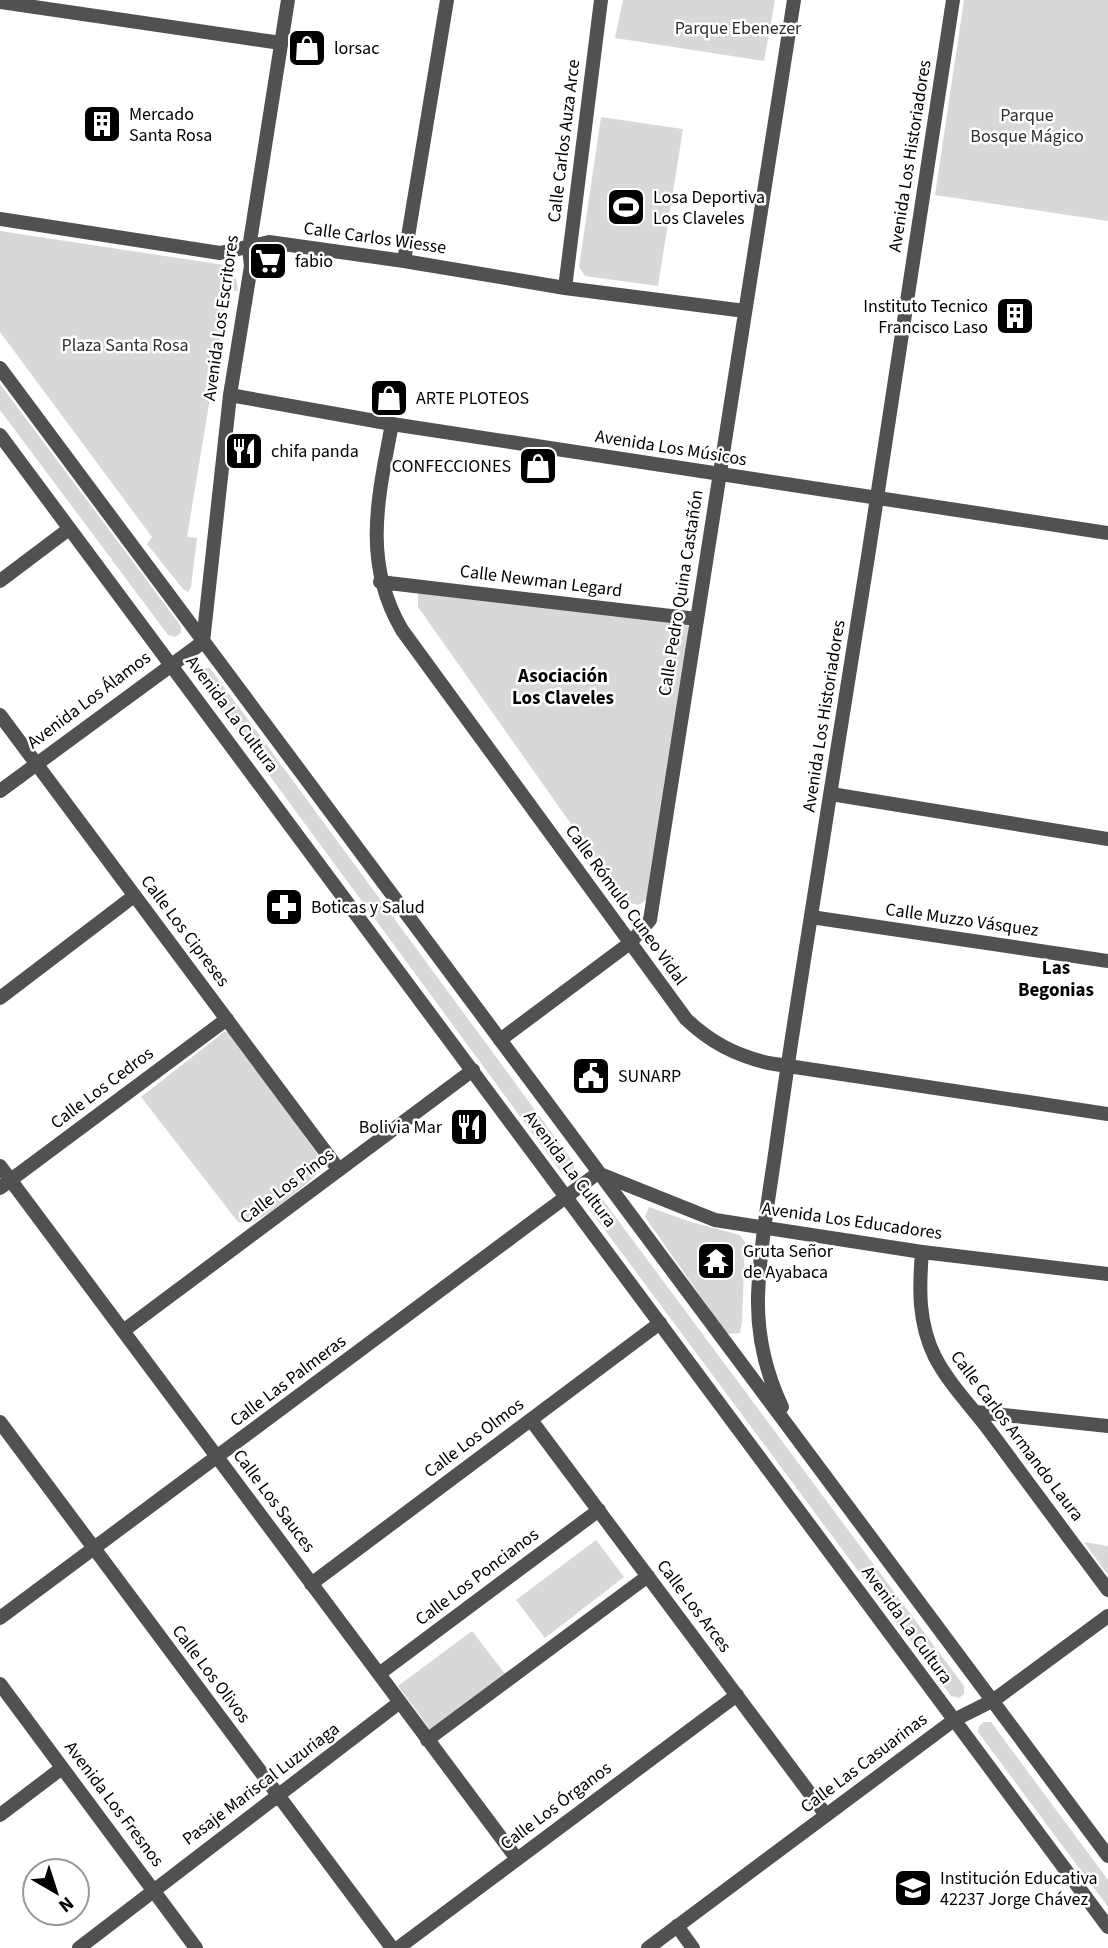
<svg xmlns="http://www.w3.org/2000/svg" width="1108" height="1948" font-family="'Source Sans 3',sans-serif">
<style>
.green{fill:#d8d8d8}
.lines{fill:none;stroke-linecap:round;stroke-linejoin:round}
.minor{stroke:#515151;stroke-width:14}
.tertiary{stroke:#515151;stroke-width:14}
.labels{text-anchor:middle;dominant-baseline:central;stroke-width:5;stroke-linejoin:round;paint-order:stroke}
.park-label{font-size:18px;fill:#2f2f2f;stroke:#fff}
.poi-label{font-size:18px;fill:#000;stroke:#fff;text-anchor:start}
.street-label{font-size:18px;fill:#000;stroke:#fff}
.neighbourhood-label{font-size:19px;font-weight:bold;fill:#000;stroke:#fff}
</style>
<rect width="100%" height="100%" fill="#fff"/>
<path class="green" d="M623 0H775L764 61 615 38Z
M964 0H1108V221L935 195Z
M601 117 683 129 658 286 585 276 579 267Z
M0 231 224 265 236 279 238 291 228 290 187 537 197 538 191 587 188 592 183 589 147 544 152 537 0 332Z
M0 384 181 626V633L175 637 168 635 0 410Z
M429 588 684 620 692 633 649 898 639 905 626 902 418 607V594Z
M204 668H210L574 1163V1171L569 1175 561 1172 197 677 199 671Z
M224 1032H230L321 1159 322 1169C311 1181 263 1221 249 1223 245 1224 241 1222 238 1222L141 1097Z
M597 1200H603L964 1686V1694L959 1698 951 1696 590 1210 592 1204Z
M649 1207 691 1222 740 1235 745 1242 742 1322 740 1333 727 1334 645 1217Z
M596 1540 624 1577 545 1638 516 1600Z
M1084 1542 1108 1546V1575Z
M472 1631 509 1679 435 1736 398 1686Z
M984 1722H991L1108 1880V1907L978 1732 979 1726Z"/>
<g class="lines">
<path class="minor" d="M0 2 281 43
M0 219 220 253 269 242 404 261 565 288 745 311
M404 261 447 0
M565 288 601 0
M392 424C378 498 362 562 402 630L686 1019C710 1042 735 1055 768 1063L1108 1114
M0 581 69 529
M380 582 697 619
M0 715 339 1170
M831 794 1108 839
M811 917 1108 961
M0 998 134 896
M500 1040 630 943 650 920 794 0
M0 1166 517 1859
M0 1188 227 1019
M922 1252C919 1288 918 1323 935 1357 949 1384 971 1406 989 1430 1029 1484 1068 1537 1108 1590
M123 1331 473 1070
M976 1412 1108 1426
M531 1420 826 1815
M0 1422 392 1948
M311 1584 660 1323
M0 1618 598 1173
M379 1674 599 1510
M994 1700 1108 1616
M427 1740 648 1576
M0 1815 62 1768
M677 1926 693 1948
M79 1948 400 1702
M398 1948 737 1695"/>
<path class="tertiary" d="M0 368 1108 1856
M230 395 392 424 1108 533
M0 435 1108 1927
M203 642 230 395 251 266 249 248 288 0
M0 791 203 642
M600 1174 715 1220 922 1252 1108 1274
M782 1407C765 1371 757 1336 758 1296 760 1246 769 1196 776 1147 791 1036 810 925 827 814 871 543 912 272 953 0
M0 1684 196 1948
M648 1948 954 1720 994 1700"/>
</g>
<defs>
<symbol id="shop-square" viewBox="-11 -11 22 22"><rect x="-9" y="-9" width="18" height="18" rx="4" fill="#000" stroke="#fff"/><path d="M-5-2.5h2.3a2.7 3.5 0 0 1 5.4 0H5L5.5 6h-11ZM-1.5-2.5h3a1.5 2.3 0 0 0-3 0Z" fill="#fff"/></symbol>
<symbol id="building-square" viewBox="-11 -11 22 22"><rect x="-9" y="-9" width="18" height="18" rx="4" fill="#000" stroke="#fff"/><path d="M-4-6H4V6H1V3H-1V6H-4ZM-2.5-4.3h1.7v1.8h-1.7ZM.8-4.3h1.7v1.8H.8ZM-2.5-1h1.7V.8h-1.7ZM.8-1h1.7V.8H.8Z" fill="#fff"/></symbol>
<symbol id="stadium-square" viewBox="-11 -11 22 22"><rect x="-9" y="-9" width="18" height="18" rx="4" fill="#000" stroke="#fff"/><path d="M0-5a6.5 5 0 1 0 0 10a6.5 5 0 1 0 0-10ZM-3.5-1.8h7v3.6h-7Z" fill="#fff"/></symbol>
<symbol id="supermarket-square" viewBox="-11 -11 22 22"><rect x="-9" y="-9" width="18" height="18" rx="4" fill="#000" stroke="#fff"/><path d="M-6-5.5h2.5l.6 2H6L4.5 2H-2.5L-4.4-4H-6ZM-1.5 3.2a1.3 1.3 0 1 0 .1 0ZM3 3.2a1.3 1.3 0 1 0 .1 0Z" fill="#fff"/></symbol>
<symbol id="restaurant-square" viewBox="-11 -11 22 22"><rect x="-9" y="-9" width="18" height="18" rx="4" fill="#000" stroke="#fff"/><path d="M-5-6h1v4h1v-4h1v4h1v-4h1v5L-1.5 .5V6h-2V.5L-5-1ZM5-6V6H3V1.5H1.5Q1.5-4 5-6Z" fill="#fff"/></symbol>
<symbol id="pharmacy-square" viewBox="-11 -11 22 22"><rect x="-9" y="-9" width="18" height="18" rx="4" fill="#000" stroke="#fff"/><path d="M-2-6h4v4h4v4h-4v4h-4v-4h-4v-4h4Z" fill="#fff"/></symbol>
<symbol id="civic-square" viewBox="-11 -11 22 22"><rect x="-9" y="-9" width="18" height="18" rx="4" fill="#000" stroke="#fff"/><path d="M-.6-6.5H3V-4.5H.6V-3L4-1V1h2V6H-6V1h2V-1L-.6-3ZM-1.2 2.5V6h2.4V2.5Z" fill="#fff"/></symbol>
<symbol id="temple-square" viewBox="-11 -11 22 22"><rect x="-9" y="-9" width="18" height="18" rx="4" fill="#000" stroke="#fff"/><path d="M0-6L5-2H3V0L6.5 2.5H4V6H1.5V3h-3V6H-4V2.5H-6.5L-3 0V-2H-5Z" fill="#fff"/></symbol>
<symbol id="school-square" viewBox="-11 -11 22 22"><rect x="-9" y="-9" width="18" height="18" rx="4" fill="#000" stroke="#fff"/><path d="M0-5L7-2L0 1L-7-2ZM-4 1L0 2.5L4 1V4Q0 6-4 4Z" fill="#fff"/></symbol>
</defs>
<g fill-rule="evenodd">
<use href="#shop-square" x="285" y="26" width="44" height="44"/>
<use href="#building-square" x="80" y="102" width="44" height="44"/>
<use href="#stadium-square" x="604" y="185" width="44" height="44"/>
<use href="#supermarket-square" x="246" y="239" width="44" height="44"/>
<use href="#building-square" x="993" y="294" width="44" height="44"/>
<use href="#shop-square" x="367" y="376" width="44" height="44"/>
<use href="#restaurant-square" x="222" y="429" width="44" height="44"/>
<use href="#shop-square" x="516" y="444" width="44" height="44"/>
<use href="#pharmacy-square" x="262" y="885" width="44" height="44"/>
<use href="#civic-square" x="569" y="1054" width="44" height="44"/>
<use href="#restaurant-square" x="447" y="1105" width="44" height="44"/>
<use href="#temple-square" x="694" y="1239" width="44" height="44"/>
<use href="#school-square" x="891" y="1866" width="44" height="44"/>
</g>
<g class="labels">
<g class="park-label">
<text x="738" y="28">Parque Ebenezer</text>
<text x="1027" y="115">Parque<tspan x="1027" dy="21">Bosque Mágico</tspan></text>
<text x="125" y="345">Plaza Santa Rosa</text>
</g>
<g class="poi-label">
<text x="334" y="48">lorsac</text>
<text x="129" y="114">Mercado<tspan x="129" dy="21">Santa Rosa</tspan></text>
<text x="653" y="197">Losa Deportiva<tspan x="653" dy="21">Los Claveles</tspan></text>
<text x="295" y="261">fabio</text>
<text x="988" y="306" text-anchor="end">Instituto Tecnico<tspan x="988" dy="21">Francisco Laso</tspan></text>
<text x="416" y="398">ARTE PLOTEOS</text>
<text x="271" y="451">chifa panda</text>
<text x="511" y="466" text-anchor="end">CONFECCIONES</text>
<text x="311" y="907">Boticas y Salud</text>
<text x="618" y="1076">SUNARP</text>
<text x="442" y="1127" text-anchor="end">Bolivia Mar</text>
<text x="743" y="1251">Gruta Señor<tspan x="743" dy="21">de Ayabaca</tspan></text>
<text x="940" y="1878">Institución Educativa<tspan x="940" dy="21">42237 Jorge Chávez</tspan></text>
</g>
<g class="street-label">
<text transform="translate(564 141) rotate(-83)">Calle Carlos Auza Arce</text>
<text transform="translate(910 156) rotate(-81)">Avenida Los Historiadores</text>
<text transform="translate(375 238) rotate(8)">Calle Carlos Wiesse</text>
<text transform="translate(221 318) rotate(-82)">Avenida Los Escritores</text>
<text transform="translate(671 448) rotate(9)">Avenida Los Músicos</text>
<text transform="translate(541 581) rotate(7)">Calle Newman Legard</text>
<text transform="translate(681 593) rotate(-81)">Calle Pedro Quina Castañón</text>
<text transform="translate(89 700) rotate(-37)">Avenida Los Álamos</text>
<text transform="translate(232 714) rotate(53)">Avenida La Cultura</text>
<text transform="translate(824 716) rotate(-81)">Avenida Los Historiadores</text>
<text transform="translate(626 905) rotate(54)">Calle Rómulo Cuneo Vidal</text>
<text transform="translate(962 920) rotate(8)">Calle Muzzo Vásquez</text>
<text transform="translate(185 931) rotate(53)">Calle Los Cipreses</text>
<text transform="translate(102 1088) rotate(-37)">Calle Los Cedros</text>
<text transform="translate(570 1169) rotate(53)">Avenida La Cultura</text>
<text transform="translate(287 1186) rotate(-37)">Calle Los Pinos</text>
<text transform="translate(852 1221) rotate(8)">Avenida Los Educadores</text>
<text transform="translate(288 1381) rotate(-37)">Calle Las Palmeras</text>
<text transform="translate(1017 1436) rotate(53)">Calle Carlos Armando Laura</text>
<text transform="translate(474 1438) rotate(-37)">Calle Los Olmos</text>
<text transform="translate(274 1501) rotate(53)">Calle Los Sauces</text>
<text transform="translate(477 1577) rotate(-37)">Calle Los Poncianos</text>
<text transform="translate(694 1606) rotate(53)">Calle Los Arces</text>
<text transform="translate(907 1625) rotate(54)">Avenida La Cultura</text>
<text transform="translate(211 1674) rotate(53)">Calle Los Olivos</text>
<text transform="translate(864 1763) rotate(-37)">Calle Las Casuarinas</text>
<text transform="translate(261 1784) rotate(-37)">Pasaje Mariscal Luzuriaga</text>
<text transform="translate(114 1804) rotate(53)">Avenida Los Fresnos</text>
<text transform="translate(556 1806) rotate(-37)">Calle Los Órganos</text>
</g>
<g class="neighbourhood-label">
<text x="563" y="676">Asociación<tspan x="563" dy="22">Los Claveles</tspan></text>
<text x="1056" y="968">Las<tspan x="1056" dy="22">Begonias</tspan></text>
</g>
</g>
<g transform="translate(56 1892) rotate(141)"><circle r="33" fill="#ffffff" stroke="#999999" stroke-width="2"/>
<path d="M0-5L12 26L0 18L-12 26Z" fill="#000000"/>
<text y="-10" font-size="19" font-weight="bold" text-anchor="middle" fill="#000000">N</text>
</g>
</svg>
